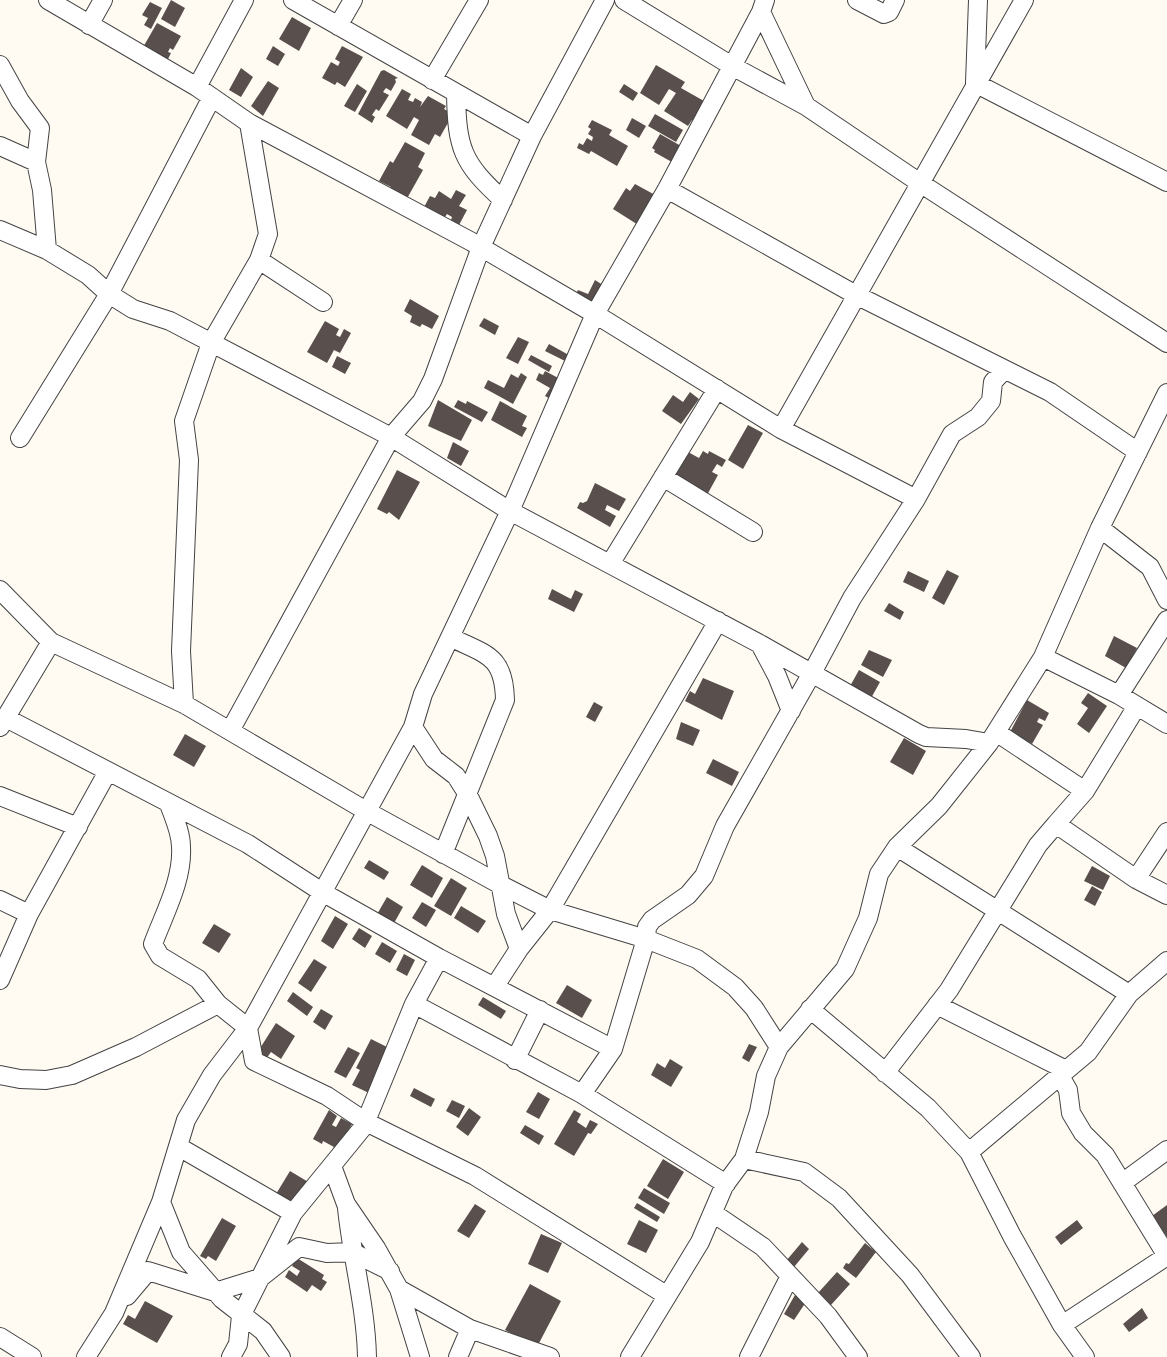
<svg xmlns="http://www.w3.org/2000/svg" width="1167" height="1357" font-family="'Source Serif 4',serif">
<style>
.building{fill:#594f4c}
.lines{fill:none;stroke-linecap:round;stroke-linejoin:round}
.minor-casing{stroke:#434343;stroke-width:20}
.minor{stroke:#fff;stroke-width:18}
</style>
<rect width="100%" height="100%" fill="#fffbf3"/>
<path class="building" d="M171 0 185 8 175 27 161 19Z
M150 2 162 8 151 29 144 25 148 18 142 15Z
M292 17 311 28 299 51 279 39Z
M157 23 181 36 173 50 170 48 168 52 171 53 166 63 142 49Z
M273 46 285 54 278 66 266 59Z
M342 46 363 57 345 87 337 82 335 85 322 78 331 62 338 66 340 62 335 59Z
M656 65 685 82 681 88 711 105 700 124 692 120 688 126 664 111 676 93 669 89 659 105 640 93Z
M241 68 253 77 241 97 229 90Z
M384 70 398 78 395 79 396 82 391 91 386 88 383 92 389 95 379 111 376 109 372 115 375 117 372 123 358 114 381 71Z
M268 81 279 88 263 116 251 106Z
M357 84 367 91 355 112 344 106Z
M624 84 638 93 633 101 619 92Z
M402 89 411 94 408 100 413 102 415 98 422 102 420 107 428 96 446 106 444 109 453 114 440 137 435 134 429 145 411 135 419 120 414 117 407 129 386 116Z
M655 114 683 130 676 142 648 126Z
M632 118 646 126 639 138 626 130Z
M592 120 612 130 609 135 628 146 617 166 591 151 589 154 577 148 579 143 583 145 587 138 592 141 593 137 588 134 591 129 588 127Z
M660 134 688 150 679 166 654 152 655 150 652 148Z
M405 142 425 153 418 167 423 170 405 202 388 193 391 187 379 181 390 161 393 163Z
M635 184 657 196 643 228 613 209 626 188 630 191Z
M456 190 466 195 459 206 467 210 459 225 451 220 452 217 447 214 443 220 423 209 430 196 435 198 439 191 451 199Z
M595 280 606 287 591 315 571 304 578 290 588 294Z
M410 299 439 316 432 329 422 324 420 327 410 322 412 316 404 311Z
M484 318 499 326 495 335 479 326Z
M325 321 339 329 336 335 340 337 344 329 351 333 340 353 334 350 327 363 307 352Z
M518 337 529 342 518 364 506 358Z
M549 344 576 359 573 365 545 351Z
M531 355 552 366 549 372 528 360Z
M337 356 351 363 345 374 332 367Z
M545 371 564 381 554 401 545 396 550 388 536 380 539 373 543 375Z
M521 373 527 377 513 404 484 388 488 380 504 388 511 374 518 378Z
M690 392 699 399 681 424 662 411 673 395 683 402Z
M438 400 472 420 461 441 428 426Z
M458 400 466 404 467 401 488 412 482 422 454 407Z
M500 401 527 416 522 426 527 428 522 437 491 420Z
M748 425 763 433 743 469 728 460Z
M453 442 469 451 461 466 447 458Z
M703 451 708 454 709 451 726 460 722 467 717 464 712 472 718 475 707 495 673 475 688 452 699 458Z
M397 470 420 482 399 520 389 512 387 514 377 509Z
M595 483 626 499 619 511 607 505 605 510 616 516 610 527 577 508 580 502 583 503 587 501Z
M947 570 959 576 944 605 932 598Z
M908 571 929 581 924 592 903 582Z
M552 589 571 599 575 590 583 594 574 612 548 599Z
M889 603 904 612 900 620 884 611Z
M1114 636 1137 648 1126 668 1105 656Z
M869 650 892 660 883 677 861 665Z
M859 670 880 682 870 700 849 688Z
M703 678 734 691 722 720 685 701 690 691 695 694Z
M1088 693 1107 706 1089 733 1077 724 1088 708 1081 703Z
M1027 700 1049 713 1045 721 1039 718 1037 722 1043 725 1032 744 1010 732Z
M594 702 603 707 595 722 586 717Z
M681 722 700 730 693 746 676 739Z
M185 734 206 746 194 767 173 755Z
M904 738 926 751 913 775 890 762Z
M713 759 739 772 732 786 706 773Z
M369 860 389 872 384 880 364 868Z
M422 865 443 878 432 898 410 885Z
M1092 866 1110 876 1103 890 1084 881Z
M451 878 467 888 451 916 434 906Z
M1092 886 1102 892 1095 906 1084 900Z
M387 897 403 907 393 925 376 916Z
M422 902 436 910 426 927 412 918Z
M461 906 486 921 478 933 454 918Z
M335 916 348 924 333 949 321 941Z
M214 924 231 934 219 953 202 943Z
M359 928 372 936 365 948 352 939Z
M382 942 397 951 390 963 375 954Z
M404 954 415 960 407 976 396 970Z
M314 959 327 967 311 992 298 983Z
M567 985 592 1000 582 1018 556 1003Z
M293 992 313 1007 307 1016 287 1001Z
M483 997 506 1011 501 1019 478 1005Z
M321 1009 333 1016 325 1030 313 1022Z
M276 1023 295 1036 281 1059 271 1052 266 1059 257 1053Z
M371 1039 391 1049 369 1093 352 1085 360 1070 356 1068Z
M749 1044 757 1047 749 1062 742 1058Z
M348 1047 360 1053 346 1078 334 1072Z
M670 1059 683 1067 671 1087 651 1075 657 1063 665 1068Z
M414 1088 435 1099 431 1107 410 1096Z
M538 1092 550 1099 539 1119 526 1112Z
M452 1100 465 1106 459 1118 446 1111Z
M469 1108 481 1117 468 1136 456 1127Z
M329 1110 337 1116 332 1125 336 1127 341 1118 352 1124 336 1152 332 1150 334 1147 323 1141 322 1144 313 1139Z
M574 1110 581 1114 577 1122 586 1128 590 1120 598 1124 591 1134 588 1133 574 1156 554 1144Z
M525 1125 544 1136 539 1145 520 1133Z
M663 1159 684 1172 668 1199 647 1186Z
M290 1171 310 1183 297 1206 276 1194Z
M644 1188 670 1203 664 1214 638 1198Z
M637 1203 660 1217 657 1222 634 1208Z
M475 1204 486 1211 469 1238 457 1231Z
M1167 1205V1237L1152 1216Z
M222 1218 236 1226 216 1261 208 1256 206 1259 200 1256Z
M639 1220 658 1230 646 1253 627 1244Z
M1077 1220 1083 1228 1061 1245 1055 1237Z
M541 1234 562 1243 548 1273 528 1264Z
M802 1242 809 1249 794 1267 786 1261Z
M865 1243 876 1252 856 1278 843 1268 846 1263 849 1264Z
M297 1258 324 1275 322 1279 327 1282 321 1291 312 1285 307 1292 285 1277 289 1270 297 1276 300 1271 292 1266Z
M837 1272 850 1284 831 1305 818 1293Z
M530 1284 561 1301 537 1347 505 1330Z
M795 1295 806 1302 794 1320 784 1314Z
M145 1301 173 1316 157 1343 123 1324 128 1315 135 1319Z
M1142 1308 1148 1318 1129 1332 1123 1324Z"/>
<g class="lines">
<defs>
<path id="minor" d="M48 0 197 87 249 123 472 242 595 314 781 429 916 499
M293 0 532 136
M605 0 532 136 481 247 433 379 422 401 391 437 510 511 760 644 919 734 926 737 966 739 989 743
M624 0 732 66 806 106 920 183 1167 343
M857 0 884 14 889 12 895 0
M978 0 975 83 1167 182
M761 12 806 106
M89 25 103 0
M338 26 353 0
M0 65 20 101 40 128 36 162 42 190 47 250
M432 80 479 0
M197 87 244 0
M456 94C457 148 462 163 503 200
M0 146 36 162
M667 189 856 295 1050 392 1138 452
M0 230 47 250 88 275 109 294 133 309 170 321 391 437 230 731
M259 260 323 302
M781 429 1024 0
M20 438 109 294 212 97
M663 477 753 532
M1100 528 1150 567 1167 600
M610 564 717 389
M0 590 51 642 184 704 368 812 501 885 550 910 646 939 697 959 735 987 754 1008 779 1047
M760 644 777 676 791 711
M1043 657 1119 695 1167 724
M1119 695 1167 620
M184 704 181 651 189 460 184 421 211 343 259 260 268 234 249 123
M6 718 248 844 322 892 439 958 613 1049
M0 727 51 642
M413 727 434 759 456 776 468 795 488 836 495 856 506 914 519 949
M996 732 1085 791
M0 796 78 827
M169 804C174 818 181 832 181 847 183 880 164 914 153 944L160 956 198 979 218 1004
M1167 832 1136 879 1167 895
M897 847 1129 994 1167 961
M443 854 505 700C504 656 487 655 452 638
M1136 879 1056 824 1085 791 1137 706
M0 900 29 914
M0 980 29 914 107 773
M495 986 519 949 550 910 718 621
M414 1004 582 1094 726 1184
M937 1005 1066 1070
M810 1009 928 1108 969 1152 1012 1236 1062 1325 1085 1357
M515 1060 540 1010
M885 1073 949 990 1038 845 1056 824
M0 1075 20 1079 46 1080 72 1075 136 1047 218 1004 248 1028 254 1061 327 1096 366 1122 475 1176 666 1295
M1060 1076 1068 1090 1071 1113 1083 1133 1105 1155 1167 1256
M582 1094 613 1049 646 939 647 927 652 920 688 895 704 876 725 826 812 673 852 598 916 499 952 434 978 417 991 401 993 382 1004 370
M179 1147 293 1213
M969 1152 1088 1052 1129 994
M744 1159 804 1172 839 1198 910 1275 971 1357
M332 1166 346 1204 376 1248 399 1289 420 1357
M1122 1183 1167 1150
M161 1202 181 1252 222 1299 263 1331 281 1357
M347 1208C352 1258 366 1307 367 1357
M713 1213 763 1247 828 1316 858 1357
M399 1289 470 1329 550 1357
M127 1296 148 1271 215 1292 260 1278 299 1247 327 1253 352 1252 390 1271
M1062 1325 1167 1256
M0 1337 32 1357
M86 1357 114 1313 161 1202 186 1120 212 1075 248 1028 413 727 423 694 510 511 595 314 667 189 761 12 765 0
M231 1357 238 1344 241 1316 293 1213 364 1126 414 1004 439 958
M458 1357 470 1329
M630 1357 700 1242 724 1186 744 1159 759 1112 766 1076 779 1047 845 969 868 918 879 874 897 847 939 806 989 743 1043 657 1100 528 1167 393
M749 1357 790 1276"/>
</defs>
<use href="#minor" class="minor-casing"/>
<use href="#minor" class="minor"/>
</g>
</svg>
